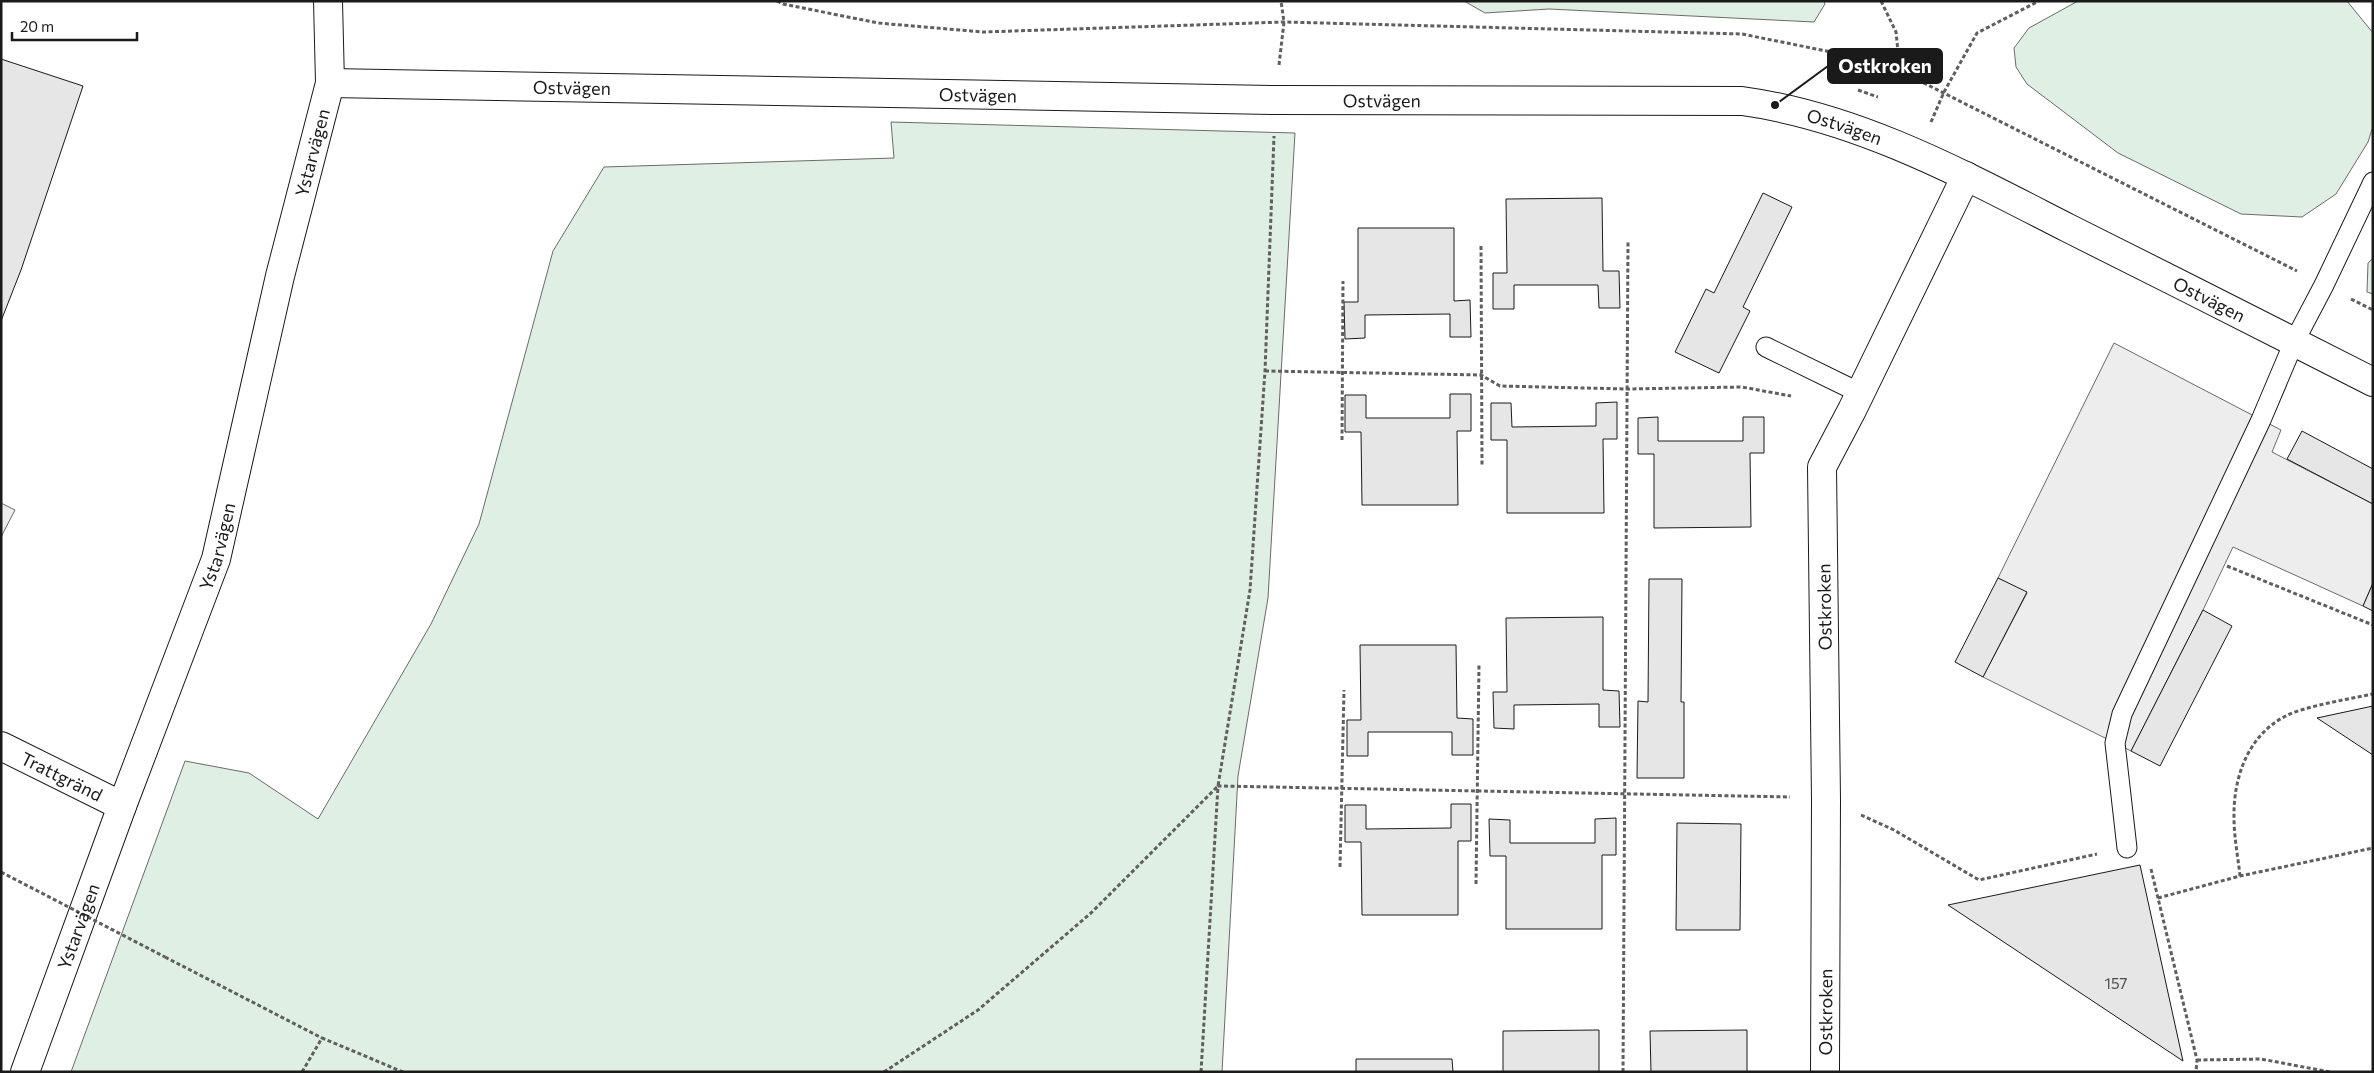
<svg xmlns="http://www.w3.org/2000/svg" width="2374" height="1073" font-family="Commissioner,sans-serif">
<style>
.green{fill:#e0efe3;stroke:#6a6a6a}
.parking{fill:#ededed;stroke:#6a6a6a}
.building{fill:#e6e6e6;stroke:#1a1a1a}
.lines{fill:none;stroke-linecap:round;stroke-linejoin:round}
.lane-casing{stroke:#1a1a1a;stroke-width:21}
.street-casing{stroke:#1a1a1a;stroke-width:30}
.secondary-casing{stroke:#1a1a1a;stroke-width:30}
.path{stroke:#5f5f5f;stroke-width:3;stroke-dasharray:4 2.5;stroke-linecap:butt}
.lane{stroke:#fff;stroke-width:19}
.street{stroke:#fff;stroke-width:28}
.secondary{stroke:#fff;stroke-width:28}
.path-bridge{stroke:#5f5f5f;stroke-width:3;stroke-dasharray:4 2.5;stroke-linecap:butt}
.labels{text-anchor:middle;dominant-baseline:central;stroke-width:4;stroke-linejoin:round;paint-order:stroke}
.number-label{font-size:15px;fill:#4d4d4d}
.street-label{font-size:18px;fill:#1a1a1a;stroke:#fff}
.leader{fill:none;stroke:#1a1a1a;stroke-width:2}
.callout-dot{fill:#1a1a1a;stroke:#fff;stroke-width:2}
.callout{fill:#1a1a1a;stroke:#1a1a1a;stroke-width:2}
.callout-label{font-size:19px;text-anchor:middle;font-weight:bold;fill:#fff}
</style>
<rect width="100%" height="100%" fill="#fff"/>
<path class="green" d="M1464 1H1824L1825 4 1814 22 1549 9 1485 13Z
M2078 1H2347L2373 33V126L2368 142 2336 194 2302 217 2241 214 2118 153 2027 84 2016 67 2014 48 2029 28Z
M891 122 1295 133 1268 598 1238 776 1222 1072H71L185 761 249 773 318 819 431 624 479 524 553 251 604 167 894 158Z
M2373 258V294L2367 292 2368 263Z"/>
<path class="parking" d="M2114 343 2281 430 2272 452 2373 504V583L2363 606 2233 547 2203 610 2131 751 1983 677 2027 593 1998 578Z
M1 503 15 510 1 537Z"/>
<path class="building" d="M1 59 83 86 21 270 1 321Z
M1763 193 1792 207 1743 307 1750 311 1719 373 1675 352 1706 289 1714 293Z
M1602 198 1603 271H1619L1620 308H1599L1598 285H1514V309H1493V273H1507L1506 199Z
M1358 228H1454V301L1470 300 1471 337H1450V314L1365 315V338L1345 339 1344 302H1358Z
M1450 394H1471V431H1457L1458 505H1362L1361 432H1345V395H1366V418H1450Z
M1617 402V439H1603L1604 513H1507V440H1491V403H1511L1512 427 1596 426V403Z
M1658 417V441H1743V417H1764V453H1750L1751 527 1654 528V454H1638V418Z
M2302 431 2373 469V504L2287 459Z
M1998 578 2027 592 1983 677 1955 662Z
M1649 579H1682L1681 702H1684V778H1637L1638 701 1648 702Z
M2373 583V611L2363 606Z
M2203 610 2232 626 2160 766 2131 751Z
M1603 617V690L1619 691 1620 727H1599V704L1514 705V729L1494 728 1493 692H1507L1506 618Z
M1360 645H1456L1457 718 1473 719V755H1452V732H1368V756H1347V720H1361Z
M2373 706V755L2317 718Z
M1451 804H1471V841H1458V915H1362L1361 842H1345V805H1366V829L1451 828Z
M1616 818V855H1602V929H1506V856H1490L1489 819 1510 820V843H1595V819Z
M1677 823 1741 824 1740 930H1676Z
M2140 865 2183 1061 1948 905Z
M1599 1030V1072H1503V1031Z
M1747 1030V1072H1651L1650 1031Z
M1356 1059H1452L1453 1072H1356Z"/>
<g class="lines">
<defs>
<path id="lane" d="M1766 347 1860 393
M2127 848 2115 743 2122 714 2261 420 2294 342 2324 285 2373 182"/>
<g id="street">
<path id="s1" d="M330 83 1276 100 1742 101C1859 117 1964 175 2068 228 2170 279 2271 330 2373 382"/>
<path id="s2" d="M1 746 122 806"/>
<path id="s3" d="M1825 1072 1826 800 1822 467 1852 410 1966 176"/>
</g>
<g id="secondary">
<path id="s4" d="M25 1072 122 806 216 559 280 276 330 83 328 1"/>
</g>
</defs>
<use href="#lane" class="lane-casing"/>
<use href="#street" class="street-casing"/>
<use href="#secondary" class="secondary-casing"/>
<path class="path" d="M777 1 783 4 878 23 983 32 1284 22 1742 34 1866 59 1900 71 2297 271
M1881 1 1896 32 1900 71
M1279 65 1284 22 1281 1
M1858 90 1878 97
M1931 122 1944 92 1977 33 2039 1
M1481 246 1482 465
M2351 299 2373 310
M1265 371 1481 375 1500 386 1627 389 1742 387 1791 396
M1342 440 1343 281
M2227 566 2373 625
M1861 815 1894 830 1979 880 2097 854
M1340 867 1344 690
M2151 869 2197 1060 2196 1072
M2240 876C2238 857 2234 837 2234 818 2233 771 2253 724 2301 710 2324 703 2349 699 2373 694
M1476 884 1479 664
M2158 898 2240 876 2373 848
M165 957 322 1038
M2197 1060 2261 1059 2330 1072
M302 1072 322 1038 403 1072
M884 1072 978 1010 1091 913 1218 786 1250 590 1265 371 1274 136
M1201 1072 1218 786 1790 797
M1623 1072 1628 241"/>
<use href="#lane" class="lane"/>
<use href="#street" class="street"/>
<use href="#secondary" class="secondary"/>
<path class="path-bridge" d="M1 872 165 957"/>
</g>
<g class="labels">
<g class="number-label">
<text x="2116" y="983">157</text>
</g>
<g class="street-label">
<text stroke="none"><textPath href="#s1" startOffset="242">Ostvägen</textPath></text>
<text stroke="none"><textPath href="#s1" startOffset="648">Ostvägen</textPath></text>
<text stroke="none"><textPath href="#s1" startOffset="1052">Ostvägen</textPath></text>
<text stroke="none"><textPath href="#s1" startOffset="1518">Ostvägen</textPath></text>
<text stroke="none"><textPath href="#s4" startOffset="965">Ystarvägen</textPath></text>
<text stroke="none"><textPath href="#s1" startOffset="1922">Ostvägen</textPath></text>
<text stroke="none"><textPath href="#s4" startOffset="560">Ystarvägen</textPath></text>
<text transform="translate(1824 607) rotate(-91)">Ostkroken</text>
<text stroke="none"><textPath href="#s2" startOffset="68">Trattgränd</textPath></text>
<text stroke="none"><textPath href="#s4" startOffset="155">Ystarvägen</textPath></text>
<text stroke="none"><textPath href="#s3" startOffset="60">Ostkroken</textPath></text>
</g>
</g>
<path class="leader" d="M1775 105L1828 66"/>
<circle class="callout-dot" cx="1775" cy="105" r="5"/>
<rect class="callout" x="1828" y="49" width="114" height="34" rx="5"/>
<g class="callout-label">
<text x="1885" y="73">Ostkroken</text>
</g>
<rect width="2374" height="1073" fill="none" stroke="#1a1a1a" stroke-width="5"/>
<path d="M12 32v8h125v-8" fill="none" stroke="#1a1a1a" stroke-width="2.5"/>
<text x="20" y="32" font-size="15" fill="#1a1a1a" stroke="#ffffff" stroke-width="4" paint-order="stroke">20 m</text>
</svg>
